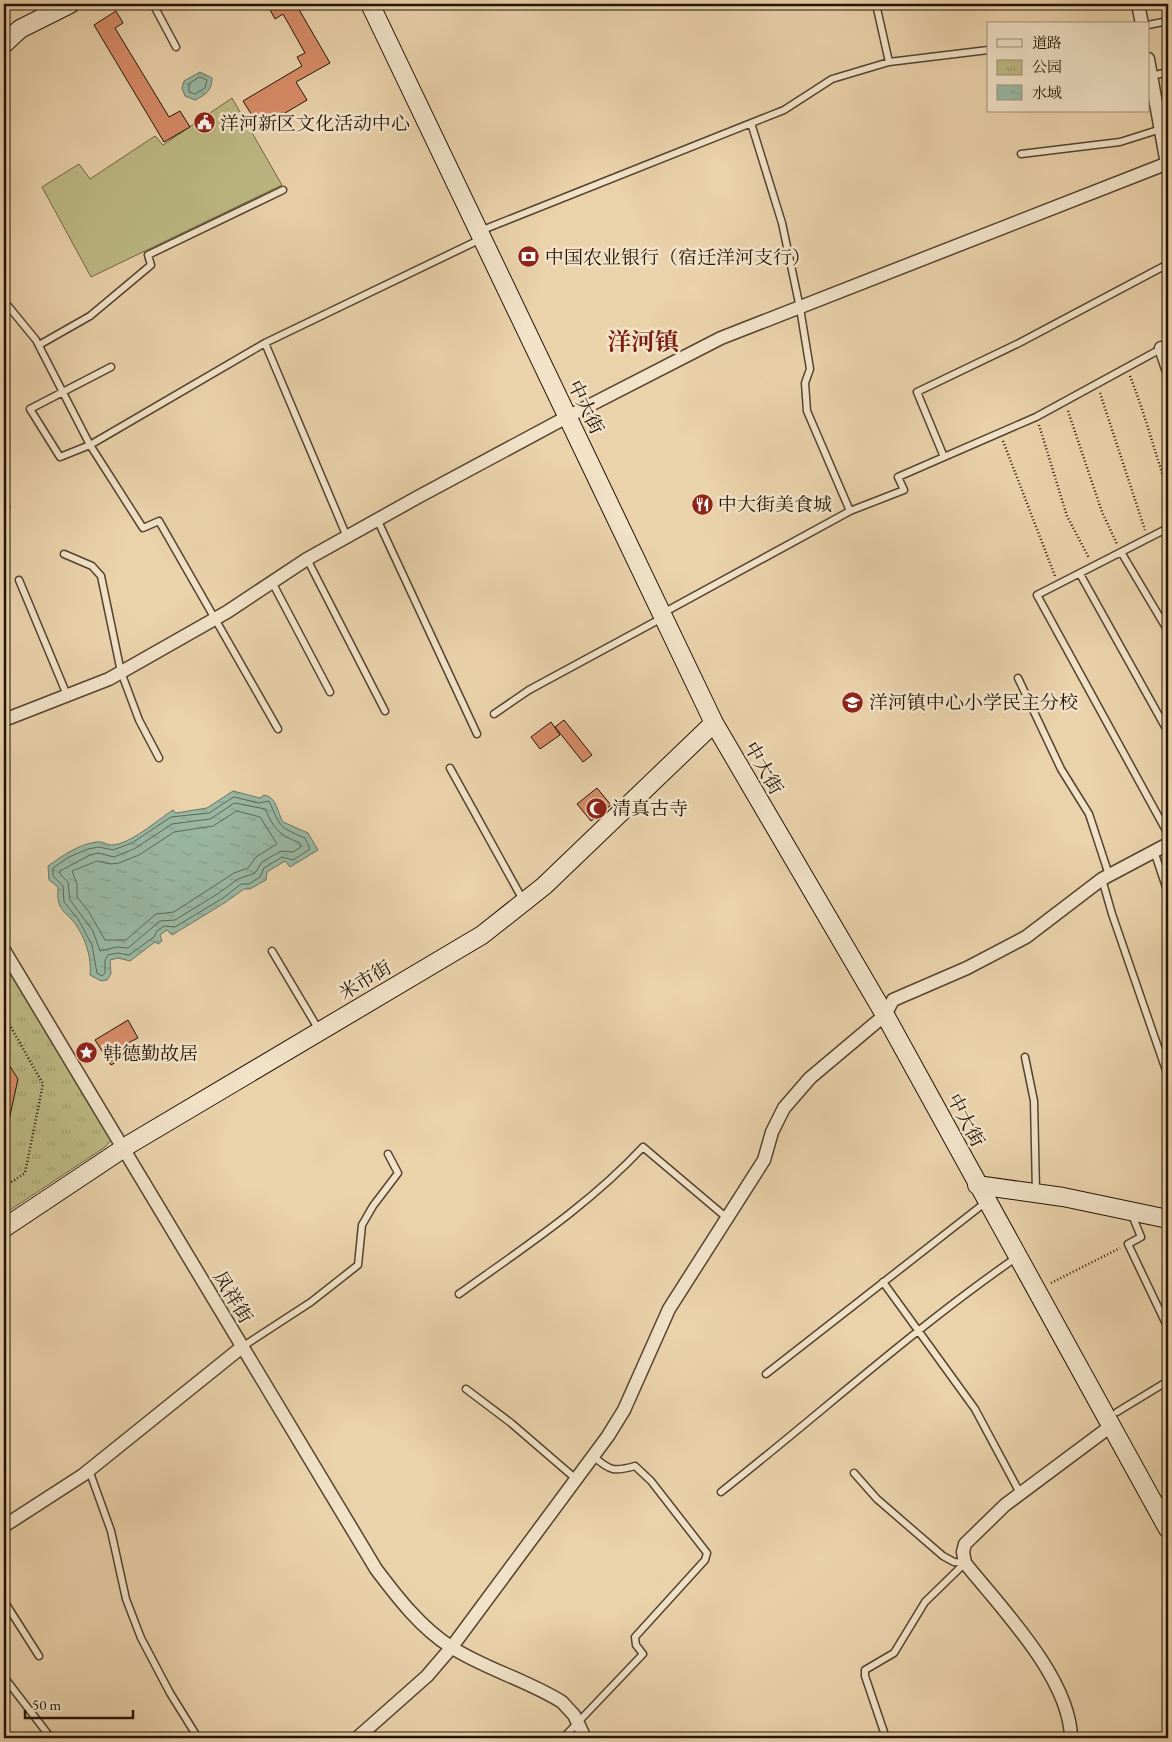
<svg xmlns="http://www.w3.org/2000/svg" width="1172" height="1742" font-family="'EB Garamond','Noto Serif SC',serif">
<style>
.grass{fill:#bdba84;stroke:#706644}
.park{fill:url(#park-tufts);stroke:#706644}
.water{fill:url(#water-ripples);stroke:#697664}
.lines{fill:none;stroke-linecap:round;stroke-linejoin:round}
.shore{stroke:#5e6654;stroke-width:1}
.building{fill:#d78c68;stroke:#221304}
.lane-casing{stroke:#54432e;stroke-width:9}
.street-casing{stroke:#54432e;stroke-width:15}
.secondary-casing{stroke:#221304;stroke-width:20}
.path{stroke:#221304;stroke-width:2.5;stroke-dasharray:1 2.5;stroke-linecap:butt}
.lane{stroke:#f1e2c8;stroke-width:6}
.street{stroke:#f1e2c8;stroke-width:12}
.secondary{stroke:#f1e2c8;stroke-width:18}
.labels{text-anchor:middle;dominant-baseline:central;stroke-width:5;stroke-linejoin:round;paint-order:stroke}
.poi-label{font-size:19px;fill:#221304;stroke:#f1e2c8;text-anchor:start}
.street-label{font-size:19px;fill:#221304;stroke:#f1e2c8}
.district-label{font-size:24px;font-weight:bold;fill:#7a1f14;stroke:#f1e2c8}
</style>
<defs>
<pattern id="park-tufts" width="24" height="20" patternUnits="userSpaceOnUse" patternTransform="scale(1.25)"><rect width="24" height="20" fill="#bdba84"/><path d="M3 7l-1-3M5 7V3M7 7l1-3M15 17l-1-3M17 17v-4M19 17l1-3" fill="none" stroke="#a29f70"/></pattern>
<pattern id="water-ripples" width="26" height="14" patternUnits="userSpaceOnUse" patternTransform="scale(1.25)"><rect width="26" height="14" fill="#99b8a4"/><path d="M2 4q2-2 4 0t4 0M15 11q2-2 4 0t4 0" fill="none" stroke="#849d8c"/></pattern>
</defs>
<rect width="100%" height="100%" fill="#ead2ab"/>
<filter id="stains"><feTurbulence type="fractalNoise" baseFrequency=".004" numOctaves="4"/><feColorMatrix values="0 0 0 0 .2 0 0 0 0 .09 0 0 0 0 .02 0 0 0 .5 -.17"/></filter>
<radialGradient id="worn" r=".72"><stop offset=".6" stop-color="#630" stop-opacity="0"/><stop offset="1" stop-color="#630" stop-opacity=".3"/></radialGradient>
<path class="grass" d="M232 98 282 185 91 277 42 187 79 164 90 179 155 136 163 145Z"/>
<path class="park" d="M4 950 116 1135 105 1147 4 1214Z"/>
<path class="water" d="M200 72 212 78C212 91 205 95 195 100L185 96 182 88 184 81Z
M233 791 260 798 264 795C277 797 277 812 283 822L308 833 318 850 290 867 285 861 267 872 266 880 250 889H244L226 902 172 935 167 930 160 935 162 941 158 944 155 942 130 961 118 958 110 960 111 974 107 980 101 981 90 975C92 957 85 937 74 922 69 916 61 911 59 903 57 899 58 892 58 887L49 880 48 866C62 856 79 844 97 842 102 841 107 845 112 845 129 845 159 819 173 810L176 813 207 808Z"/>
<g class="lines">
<path class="shore" d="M200 77 207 80 205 88 195 94 189 92V84Z
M234 797 259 803 269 801C281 827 277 826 305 838L310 849 293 860 282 857 264 868 260 877 249 884H241L223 898 175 927 164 926 157 931 154 937 129 955 118 953 108 955 105 960V973L102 976 97 973 92 945 78 919 64 902 63 886 53 876V868L69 857 88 849 99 847 113 850 132 843 171 817 209 813Z
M235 803 265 809C275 830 278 834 300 843L301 847 293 852 281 851 262 862 255 873 238 879 219 893 175 920 160 921 128 948 117 947 100 951 93 931 70 900 68 882 60 874V871L90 855 98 853 114 857 134 849 172 824 210 819Z
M237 811 260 817 277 844 256 857 248 868 234 873 174 912 156 914 126 940H105L89 912 77 897V884L72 871 97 861 111 864 119 863 139 855 174 832 213 826Z"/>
</g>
<path class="building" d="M267 4H302L297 6 330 63 296 82 307 100 260 128 243 101 302 66 297 57 305 53 283 14 275 19Z
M116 11 123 23 115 28 169 117 180 111 190 127 164 142 94 25Z
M564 720 592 755 583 762 555 727Z
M551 722 560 735 540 749 531 737Z
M597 788 611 805 591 821 577 804Z
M128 1020 138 1038 126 1044 132 1053 111 1065 95 1040Z
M4 1057 18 1079 9 1120H4Z"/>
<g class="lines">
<defs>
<path id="lane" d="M153 4 176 47
M876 4 889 62
M1148 25 1168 21
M1151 76 1168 72
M751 123 782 223 800 308 810 369 805 383 807 411 850 511
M1021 154 1120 142 1161 129
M480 231 784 110 832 79 889 62 988 50
M4 301 36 340 90 445 143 528 159 521 278 729
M265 343 347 537
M39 345 90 316 151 265 148 255 283 190
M111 367 30 409 60 457 90 445 265 343 481 239
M944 457 917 392 1017 344 1168 264
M4 502 6 507
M377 519 477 734
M1168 528 1037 595 1168 834
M1121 552 1168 631
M64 554 92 566 101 576 121 672 139 720 159 758
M307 559 385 711
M1080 574 1168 732
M19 580 67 695
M272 582 330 692
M663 613 850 511 904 490 898 477 1036 417 1168 345
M1018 678 1061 769 1089 814 1109 875
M494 714 529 690 662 618
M450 768 523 900
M1154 851 1168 893
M1102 879 1112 914 1168 1076
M272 951 319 1030
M1025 1057 1034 1101 1036 1192
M1132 1215 1141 1237 1128 1244 1168 1328
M883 1282 975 1409 1020 1493
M459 1294C523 1248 589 1205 643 1147L727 1218
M242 1347 311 1302 358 1265 362 1225 373 1206 398 1173 388 1154
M766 1374 986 1202
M466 1389 511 1423 576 1479
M1117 1412 1168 1381
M89 1470 111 1531 126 1599 141 1638 170 1693 198 1738
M854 1473 877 1499 943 1556 954 1562 965 1563
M721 1492C820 1414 913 1329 1017 1257
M4 1601 39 1656
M4 1677 51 1738
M563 1738 643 1654 636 1645 635 1637 705 1560 707 1553 651 1481 635 1466C614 1472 610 1471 593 1456
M886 1738 865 1676V1670L894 1653 925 1602 965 1563"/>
<path id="street" d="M1138 4 1142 24
M1148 59 1167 164
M1161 348 1168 369
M4 720 109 679 227 612 307 559 418 497 567 417 721 338 1168 163
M4 950 376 1569C397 1597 421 1628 451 1647 485 1669 527 1680 562 1702L574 1715 585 1738
M4 1526 83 1475 242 1347
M357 1738 427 1676 451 1648 608 1436 624 1410 669 1309 764 1160 772 1132 784 1108 810 1078 885 1015 893 1000 967 968 1026 937 1102 879 1168 844
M1071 1738C1070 1678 1001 1608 965 1563L963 1552 965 1544 1005 1505 1111 1426"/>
<path id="secondary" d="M370 4 714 723 885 1015 1168 1529
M4 44 20 29 70 4
M977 1185 1063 1197 1168 1219
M4 1228 130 1144 482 935 544 886 714 723"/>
</defs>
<use href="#lane" class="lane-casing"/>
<use href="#street" class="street-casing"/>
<use href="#secondary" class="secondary-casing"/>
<path class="path" d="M1130 376C1145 414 1155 453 1168 491
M1100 393 1145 530
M1068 411 1102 512 1117 544
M1039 425 1067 516 1089 558
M1003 441 1055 576
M4 1015 43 1084 25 1173 4 1187
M1051 1283 1120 1248"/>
<use href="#lane" class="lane"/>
<use href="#street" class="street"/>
<use href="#secondary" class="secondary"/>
</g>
<defs>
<symbol id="civic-disc" viewBox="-11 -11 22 22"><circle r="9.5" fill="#8f2418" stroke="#f1e2c8"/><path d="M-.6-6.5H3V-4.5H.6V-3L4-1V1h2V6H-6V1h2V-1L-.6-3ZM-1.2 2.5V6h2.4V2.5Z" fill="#fff"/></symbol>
<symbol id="bank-disc" viewBox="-11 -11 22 22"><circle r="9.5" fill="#8f2418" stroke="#f1e2c8"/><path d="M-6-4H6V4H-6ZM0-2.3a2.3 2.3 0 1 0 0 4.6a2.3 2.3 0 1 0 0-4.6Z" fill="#fff"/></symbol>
<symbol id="restaurant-disc" viewBox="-11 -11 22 22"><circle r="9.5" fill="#8f2418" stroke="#f1e2c8"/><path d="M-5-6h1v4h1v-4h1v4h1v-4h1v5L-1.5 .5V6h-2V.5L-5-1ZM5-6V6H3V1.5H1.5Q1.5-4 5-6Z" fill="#fff"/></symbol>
<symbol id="school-disc" viewBox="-11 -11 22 22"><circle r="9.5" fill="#8f2418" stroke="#f1e2c8"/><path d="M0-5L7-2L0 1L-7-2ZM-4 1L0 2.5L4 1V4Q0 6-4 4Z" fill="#fff"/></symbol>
<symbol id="mosque-disc" viewBox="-11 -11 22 22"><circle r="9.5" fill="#8f2418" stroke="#f1e2c8"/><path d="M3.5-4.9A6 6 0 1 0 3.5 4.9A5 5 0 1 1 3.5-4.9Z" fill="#fff"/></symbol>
<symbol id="sight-disc" viewBox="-11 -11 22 22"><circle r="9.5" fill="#8f2418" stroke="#f1e2c8"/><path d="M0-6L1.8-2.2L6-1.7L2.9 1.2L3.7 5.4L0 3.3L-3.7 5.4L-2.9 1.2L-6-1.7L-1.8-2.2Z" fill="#fff"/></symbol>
</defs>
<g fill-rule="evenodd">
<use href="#civic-disc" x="192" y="110" width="25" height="25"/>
<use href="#bank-disc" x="516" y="244" width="25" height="25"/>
<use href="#restaurant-disc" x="690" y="492" width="25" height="25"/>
<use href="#school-disc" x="840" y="690" width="25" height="25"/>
<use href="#mosque-disc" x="584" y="796" width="25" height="25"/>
<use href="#sight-disc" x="74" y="1040" width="25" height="25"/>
</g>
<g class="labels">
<g class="poi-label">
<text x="220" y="123">洋河新区文化活动中心</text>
<text x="545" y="257">中国农业银行（宿迁洋河支行）</text>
<text x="718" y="504">中大街美食城</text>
<text x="869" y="702">洋河镇中心小学民主分校</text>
<text x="612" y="808">清真古寺</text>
<text x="103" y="1053">韩德勤故居</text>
</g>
<g class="street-label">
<text transform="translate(586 407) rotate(64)">中大街</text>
<text transform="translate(764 768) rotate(60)">中大街</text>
<text transform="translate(365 980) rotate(-31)">米市街</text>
<text transform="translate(966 1120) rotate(62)">中大街</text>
<text transform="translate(233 1297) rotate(59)">凤祥街</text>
</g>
<g class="district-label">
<text x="643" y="341">洋河镇</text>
</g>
</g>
<rect width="1172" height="1742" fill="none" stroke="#ead2ab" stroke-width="20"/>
<rect x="5" y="5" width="1162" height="1732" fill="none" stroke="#221304" stroke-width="2.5"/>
<rect x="10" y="10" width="1152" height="1722" fill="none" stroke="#221304"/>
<rect x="987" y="22" width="162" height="90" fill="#f1e2c8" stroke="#9e8f7a"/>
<rect x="997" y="39" width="25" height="8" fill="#f1e2c8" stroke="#9e8f7a"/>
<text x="1032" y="48" font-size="15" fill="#221304">道路</text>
<rect x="997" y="60" width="25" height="15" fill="url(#park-tufts)" stroke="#9e8f7a"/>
<text x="1032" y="72" font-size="15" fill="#221304">公园</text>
<rect x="997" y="85" width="25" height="15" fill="url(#water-ripples)" stroke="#9e8f7a"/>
<text x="1032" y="98" font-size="15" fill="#221304">水域</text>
<path d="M25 1710v8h108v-8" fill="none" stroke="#221304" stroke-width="2.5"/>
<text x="32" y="1710" font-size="15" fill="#221304" stroke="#f1e2c8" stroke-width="4" paint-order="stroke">50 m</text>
<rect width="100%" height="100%" filter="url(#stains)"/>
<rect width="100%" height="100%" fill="url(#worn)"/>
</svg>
